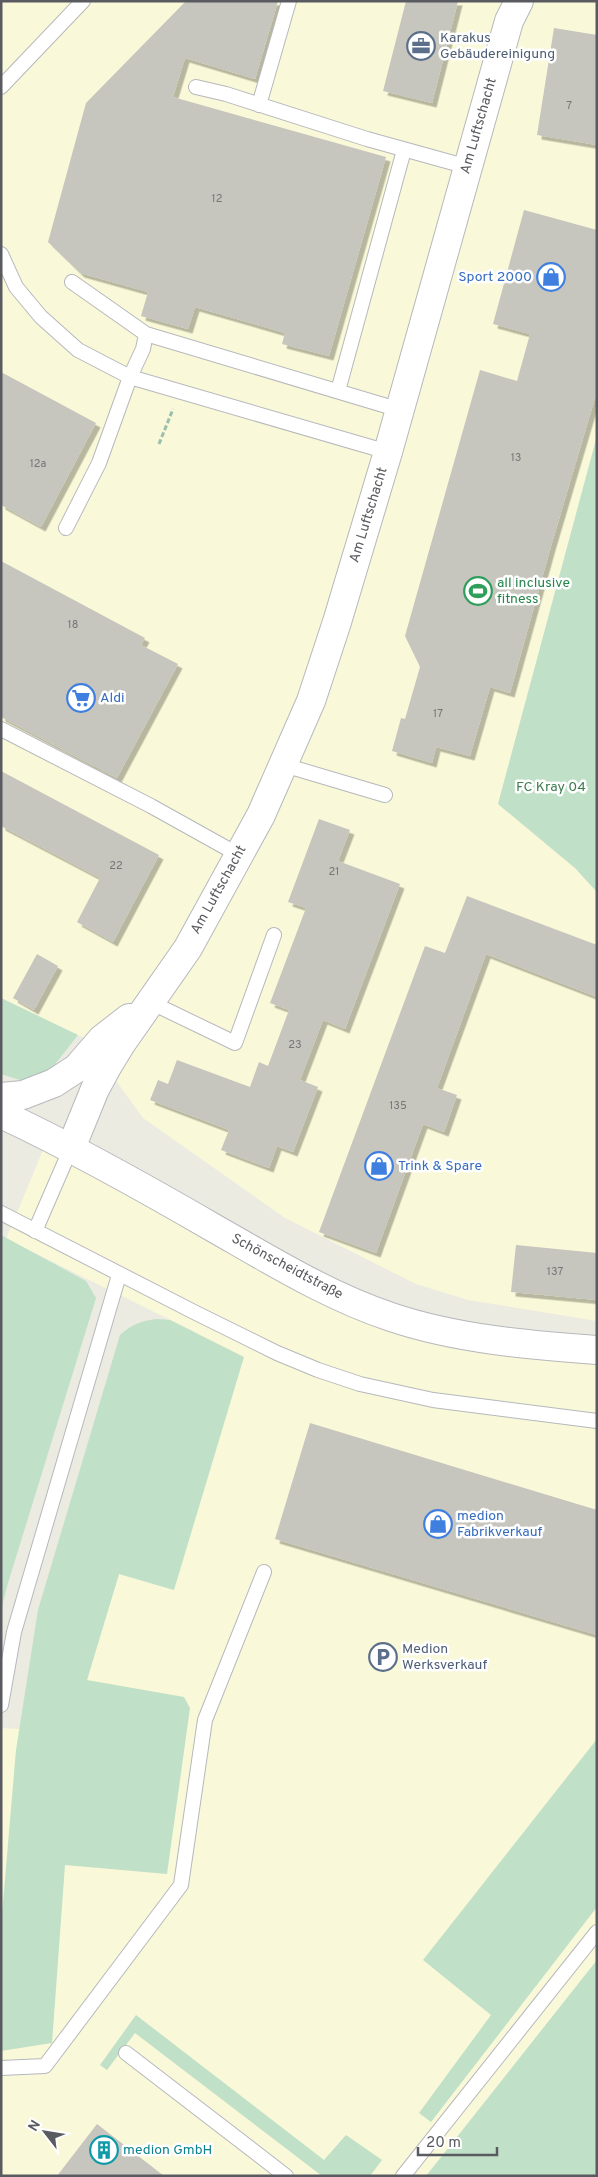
<svg xmlns="http://www.w3.org/2000/svg" width="598" height="2177" font-family="Overpass,sans-serif">
<style>
.commercial{fill:#f9f8d8}
.green{fill:#c0e0c7}
.building{fill:#c6c5be;filter:url(#shadow)}
.lines{fill:none;stroke-linecap:round;stroke-linejoin:round}
.service-casing{stroke:#b7b8bc;stroke-width:16}
.minor-casing{stroke:#b7b8bc;stroke-width:30}
.tertiary-casing{stroke:#b7b8bc;stroke-width:30}
.path{stroke:#9ac0ad;stroke-width:3;stroke-dasharray:5 2.5;stroke-linecap:butt}
.service{stroke:#fff;stroke-width:14}
.minor{stroke:#fff;stroke-width:28}
.tertiary{stroke:#fff;stroke-width:28}
.labels{text-anchor:middle;dominant-baseline:central;stroke-width:5;stroke-linejoin:round;paint-order:stroke}
.number-label{font-size:11px;fill:#757678}
.service-label{font-size:14px;fill:#4e5e75;stroke:#fff;text-anchor:start}
.street-label{font-size:14px;fill:#5a5b60;stroke:#fff}
.shop-label{font-size:14px;fill:#366cbe;stroke:#fff;text-anchor:start}
.leisure-label{font-size:14px;fill:#27864d;stroke:#fff;text-anchor:start}
.park-label{font-size:14px;fill:#3d7c4e;stroke:#fff}
.culture-label{font-size:14px;fill:#0d838f;stroke:#fff;text-anchor:start}
</style>
<defs>
<filter id="shadow"><feDropShadow dx="4.5" dy="4.5" stdDeviation="0" flood-color="#0004"/></filter>
</defs>
<rect width="100%" height="100%" fill="#ebebe1"/>
<path class="commercial" d="M1 1H597V436L498 804 575 868 597 892V1321L468 1300 416 1284 285 1218 143 1118 86 1039 1 998V278L13 268 1 244Z
M48 1138 312 1286 597 1355V2176H1V1728L20 1729 87 1680 119 1574 174 1590 197 1333 6 1239Z"/>
<path class="green" d="M597 436V892L575 868 498 804Z
M1 998 78 1035 49 1072 23 1081 1 1074Z
M1 1235 86 1281 96 1298 8 1583 1 1610Z
M157 1319 170 1320 244 1357 174 1590 119 1574 87 1680 184 1697 190 1708 167 1874 65 1865 52 2043 1 2051V1926L16 1750 38 1610 120 1335C132 1324 141 1321 157 1319Z
M597 1739V1907L431 2122 419 2113 491 2015 423 1960Z
M597 1960V2176H426Z
M136 2015 324 2160 346 2135 382 2160 370 2176H322L135 2033 107 2070 100 2065Z"/>
<path class="building" d="M186 1H278L255 79 185 58 173 97 386 157 329 356 282 344 285 333 195 307 188 329 141 316 148 292 80 273 48 242 86 103Z
M406 1H458L432 103 383 91Z
M554 28 597 35V145L537 135Z
M524 210 597 230V391L551 546 510 693 490 687 470 756 436 747 432 763 392 751 401 718 405 719 420 667 405 636 480 370 517 381 530 334 493 324Z
M1 372 96 423 41 527 1 505Z
M1 561 145 638 141 645 178 664 117 778 1 717Z
M1 771 159 855 113 942 77 922 100 878 1 826Z
M319 819 350 830 338 861 400 884 345 1029 323 1020 300 1080 318 1087 293 1152 277 1146 269 1168 221 1150 229 1130 150 1100 158 1080 168 1084 177 1060 250 1087 259 1062 268 1066 289 1010 270 1003 306 908 288 902Z
M467 896 597 945V997L486 954 437 1088 457 1095 444 1132 423 1124 376 1253 319 1232 425 946 445 953Z
M37 954 58 966 34 1010 13 998Z
M516 1245 597 1253V1300L511 1292Z
M310 1423 597 1510V1635L275 1539Z
M97 2124 164 2176H57Z"/>
<g class="lines">
<defs>
<path id="service" d="M1 87 83 1
M196 87 226 94 367 139 468 167
M259 105 289 1
M1 254 16 287 41 317 78 350 130 377 388 452
M146 334 400 410
M338 391 404 150
M66 528 99 463 130 377 143 349 146 334 72 282
M1 729 151 806 239 855
M284 765 385 795
M150 1002 235 1043 274 935
M1 1213 194 1312 277 1353 318 1370 360 1384 433 1400 597 1421
M35 1231 71 1148
M1 1705 14 1632 119 1275
M126 2053 286 2176
M1 2068 45 2066 181 1885 205 1720 264 1572
M403 2176 597 1932"/>
<path id="minor" d="M1 1097 23 1095 54 1083 77 1068 102 1039 129 1018
M71 1148 95 1089 107 1067 121 1044 188 948 261 815 311 701 337 622 388 452 509 21 519 1"/>
<path id="tertiary" d="M1 1114C74 1148 143 1187 212 1227 270 1260 328 1296 391 1317 456 1339 529 1345 597 1350"/>
</defs>
<use href="#service" class="service-casing"/>
<use href="#minor" class="minor-casing"/>
<use href="#tertiary" class="tertiary-casing"/>
<path class="path" d="M159 444 173 409"/>
<use href="#service" class="service"/>
<use href="#minor" class="minor"/>
<use href="#tertiary" class="tertiary"/>
</g>
<defs>
<symbol id="office-ring" viewBox="-11 -11 22 22"><circle r="9.5" fill="#fff" stroke="#5c6f8a" stroke-width="1.5"/><path d="M-6-3h4V-5.5h4V-3h4V5H-6ZM-1-4.5V-3h2v-1.5ZM-6 0V1H6V0Z" fill="#5c6f8a"/></symbol>
<symbol id="shop-ring" viewBox="-11 -11 22 22"><circle r="9.5" fill="#fff" stroke="#3f7fe0" stroke-width="1.5"/><path d="M-5-2.5h2.3a2.7 3.5 0 0 1 5.4 0H5L5.5 6h-11ZM-1.5-2.5h3a1.5 2.3 0 0 0-3 0Z" fill="#3f7fe0"/></symbol>
<symbol id="stadium-ring" viewBox="-11 -11 22 22"><circle r="9.5" fill="#fff" stroke="#2e9e5b" stroke-width="1.5"/><path d="M0-5a6.5 5 0 1 0 0 10a6.5 5 0 1 0 0-10ZM-3.5-1.8h7v3.6h-7Z" fill="#2e9e5b"/></symbol>
<symbol id="supermarket-ring" viewBox="-11 -11 22 22"><circle r="9.5" fill="#fff" stroke="#3f7fe0" stroke-width="1.5"/><path d="M-6-5.5h2.5l.6 2H6L4.5 2H-2.5L-4.4-4H-6ZM-1.5 3.2a1.3 1.3 0 1 0 .1 0ZM3 3.2a1.3 1.3 0 1 0 .1 0Z" fill="#3f7fe0"/></symbol>
<symbol id="parking-ring" viewBox="-11 -11 22 22"><circle r="9.5" fill="#fff" stroke="#5c6f8a" stroke-width="1.5"/><path d="M-3.5-5.5H1a3.5 3.5 0 0 1 0 7H-1V5.5H-3.5ZM-1-3.4V-.6H.8a1.4 1.4 0 0 0 0-2.8Z" fill="#5c6f8a"/></symbol>
<symbol id="building-ring" viewBox="-11 -11 22 22"><circle r="9.5" fill="#fff" stroke="#0f9aa8" stroke-width="1.5"/><path d="M-4-6H4V6H1V3H-1V6H-4ZM-2.5-4.3h1.7v1.8h-1.7ZM.8-4.3h1.7v1.8H.8ZM-2.5-1h1.7V.8h-1.7ZM.8-1h1.7V.8H.8Z" fill="#0f9aa8"/></symbol>
</defs>
<g fill-rule="evenodd">
<use href="#office-ring" x="405" y="30" width="32" height="32"/>
<use href="#shop-ring" x="535" y="261" width="32" height="32"/>
<use href="#stadium-ring" x="462" y="575" width="32" height="32"/>
<use href="#supermarket-ring" x="65" y="682" width="32" height="32"/>
<use href="#shop-ring" x="363" y="1150" width="32" height="32"/>
<use href="#shop-ring" x="422" y="1508" width="32" height="32"/>
<use href="#parking-ring" x="367" y="1641" width="32" height="32"/>
<use href="#building-ring" x="88" y="2134" width="32" height="32"/>
</g>
<g class="labels">
<g class="number-label">
<text x="569" y="106">7</text>
<text x="217" y="199">12</text>
<text x="516" y="458">13</text>
<text x="38" y="464">12a</text>
<text x="73" y="625">18</text>
<text x="438" y="714">17</text>
<text x="116" y="866">22</text>
<text x="334" y="872">21</text>
<text x="295" y="1045">23</text>
<text x="398" y="1106">135</text>
<text x="555" y="1272">137</text>
</g>
<g class="service-label">
<text x="440" y="38">Karakus<tspan x="440" dy="16">Gebäudereinigung</tspan></text>
<text x="402" y="1649">Medion<tspan x="402" dy="16">Werksverkauf</tspan></text>
</g>
<g class="street-label">
<text transform="translate(479 126) rotate(-74)">Am Luftschacht</text>
<text transform="translate(369 515) rotate(-73)">Am Luftschacht</text>
<text transform="translate(219 890) rotate(-61)">Am Luftschacht</text>
<text transform="translate(287 1267) rotate(28)">Schönscheidtstraße</text>
</g>
<g class="shop-label">
<text x="532" y="277" text-anchor="end">Sport 2000</text>
<text x="100" y="698">Aldi</text>
<text x="398" y="1166">Trink &amp; Spare</text>
<text x="457" y="1516">medion<tspan x="457" dy="16">Fabrikverkauf</tspan></text>
</g>
<g class="leisure-label">
<text x="497" y="583">all inclusive<tspan x="497" dy="16">fitness</tspan></text>
</g>
<g class="park-label">
<text x="551" y="787">FC Kray 04</text>
</g>
<g class="culture-label">
<text x="123" y="2150">medion GmbH</text>
</g>
</g>
<rect width="598" height="2177" fill="none" stroke="#5a5b60" stroke-width="5"/>
<g transform="translate(45 2132) rotate(301)" stroke="#ffffff" stroke-width="4" paint-order="stroke">
<path d="M0-4L9 19L0 12L-9 19Z" fill="#5a5b60"/>
<text y="-8" font-size="14" font-weight="bold" text-anchor="middle" fill="#5a5b60">N</text>
</g>
<path d="M418 2147v8h79v-8" fill="none" stroke="#5a5b60" stroke-width="2.5"/>
<text x="426" y="2147" font-size="15" fill="#5a5b60" stroke="#ffffff" stroke-width="4" paint-order="stroke">20 m</text>
</svg>
